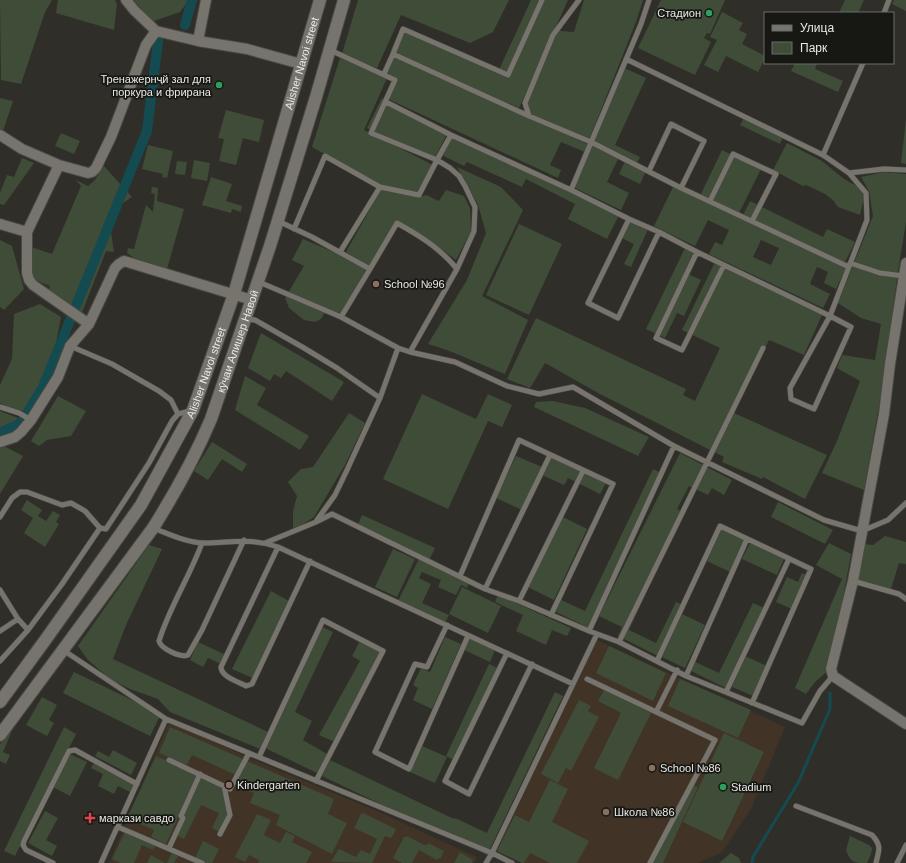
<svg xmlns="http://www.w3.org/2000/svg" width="906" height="863" font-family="Helvetica,sans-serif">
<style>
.education{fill:#413325}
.green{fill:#3f4d38;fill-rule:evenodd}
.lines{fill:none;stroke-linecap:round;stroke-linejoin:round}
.stream{stroke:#144b51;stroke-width:3}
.canal{stroke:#144b51;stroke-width:10}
.lane-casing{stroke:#4a4944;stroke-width:6}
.street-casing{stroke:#4a4944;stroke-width:12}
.secondary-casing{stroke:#4a4944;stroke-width:14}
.lane{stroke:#76746d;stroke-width:5}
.street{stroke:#76746d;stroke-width:10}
.secondary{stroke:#76746d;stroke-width:12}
.leisure-dot{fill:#2e9e5b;stroke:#171714;stroke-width:1.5}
.education-dot{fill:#8d6e63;stroke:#171714;stroke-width:1.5}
.health-dot{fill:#e0444e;stroke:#171714;stroke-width:1.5}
.labels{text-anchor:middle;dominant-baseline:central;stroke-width:3.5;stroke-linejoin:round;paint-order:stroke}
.poi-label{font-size:11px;fill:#eae9e5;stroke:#171714;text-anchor:start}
.street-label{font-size:11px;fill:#eae9e5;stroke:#171714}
</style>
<rect width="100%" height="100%" fill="#302e29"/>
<path class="education" d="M597 640 785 727 751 809 722 852 698 863H524L496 852Z
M169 722 254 760 377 811 477 857 474 863H109Z"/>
<path class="green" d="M0 0H52L45 12 21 84 1 80Z
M58 0H115L117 4 114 30 56 13Z
M134 0H189L180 12 151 22Z
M358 0H509L493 32 470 43 401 15 377 68 342 54Z
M531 0H568L519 108 391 50 401 28 498 72Z
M584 0H643L636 22 589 140 524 111 558 27 561 31 574 32Z
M661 0H725L710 34 707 33 704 38 711 42 695 75 638 48Z
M845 0H864L858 13H839Z
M894 0H906V11L892 4Z
M722 12 743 23 739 30 747 34 742 44 765 56V58L758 72 726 56 718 72 704 65 717 40 710 37Z
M391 53 589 145 585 152 561 142 550 165 561 170 558 178 384 97 394 76 382 71Z
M340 58 380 73 387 78 364 130 433 165 417 193H395L420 197 426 195 439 201 446 190 464 196 470 208 471 231 456 260 422 235 396 221 370 266 346 252 383 186 312 147Z
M795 63H817L815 69 843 81 838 92 791 71Z
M622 67 646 78 615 145 640 157 637 163 592 142Z
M0 98 13 101 3 131 0 130Z
M382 98 448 132 433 161 367 128Z
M226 110 264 120 259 142 243 138 236 165 219 161 224 139 218 138Z
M744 118 783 137 780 144 740 125Z
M906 119V164L901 163Z
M61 133 80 141 74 154 55 146Z
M453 133 619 215 607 239 568 219 575 204 526 179 522 187 467 162 464 166 442 155Z
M787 143 822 161 844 179 860 188 864 197 860 215 838 207 833 200 825 194 806 185 803 186 773 170Z
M148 145 173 151 167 178 162 177 163 174 142 169Z
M592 145 619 157 607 182 629 193 621 210 573 187Z
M722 150 761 169 739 213 701 194Z
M22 158 34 163 4 205 0 204V193L7 175 14 177Z
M194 160 210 163 207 181 191 178Z
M177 161 187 162 185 175 175 174Z
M625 161 646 171 640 184 619 174Z
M103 165 132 197 108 213 114 252 106 251 81 315 48 292 50 286 33 279 31 247 52 254 81 186 76 180 88 186 95 180Z
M457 167 501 187 523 210 482 296 528 320 505 374C479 364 454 351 428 344L467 280 486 233 478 205Z
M884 172 906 174V222L898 271 882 389 864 490 822 473 837 441 860 381 837 368 842 355 875 360 881 324 861 318 838 303 873 216 869 191 861 177Z
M211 177 232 184 226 201 242 206 241 212 232 209 231 213 202 205Z
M674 185 846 268 836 289 824 283 828 272 817 267 810 284 830 294 823 308 709 254 715 242 722 245 729 230 708 220 695 246 654 226ZM761 240 779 248 771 265 753 257Z
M152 187 158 188 157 201 184 209 167 269 137 260 127 253 128 248 134 249 146 205 153 212 155 194 151 193Z
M750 201 823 237 827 229 855 242 844 264 743 215Z
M631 218 649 227 631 267 624 264 634 244 622 238Z
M519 224 562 244 529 315 486 295Z
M303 239 338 254 366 269 341 317 327 309 321 319 315 322 304 320 289 308 285 298 304 266 292 260Z
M0 240 12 246 24 289 4 310 0 307Z
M685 248 694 253 684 272 701 280 684 316 677 313 665 338 646 329Z
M715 262 822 315 804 355 769 340 734 413 827 455 805 499 763 477 762 479 722 462 724 457 600 394 545 363 530 388 507 379 536 318 686 389 683 395 695 401 720 348 682 330Z
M40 304 61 317 52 364 32 403 22 411 7 407 0 403V385L12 359 14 314Z
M261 333 344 382 332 401 286 371 281 378 274 374 270 381 248 368Z
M245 376 266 388 257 405 309 436 300 450 235 410Z
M422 394 476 419 488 394 512 405 502 427 488 421 448 509 383 479Z
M58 396 86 411 71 436 47 440 39 446 31 441Z
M553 401 585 408 649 437 638 456 534 407 536 402Z
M0 411 18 418 5 431H0Z
M349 413 365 423 345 465 314 517 293 531V511L297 496 288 482 301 469 313 467Z
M212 442 247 464 242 472 222 459 208 480 194 471Z
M0 444 23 456 0 494Z
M680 453 732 480 724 495 712 488 708 495 689 486 677 509 684 512 629 630 656 643 676 602 683 605 658 656 618 636 622 627 599 616Z
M516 456 542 467 522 510 496 498Z
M551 457 606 483 600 494 568 478 564 485 542 475Z
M653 469 663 474 589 628 556 612 561 600 585 611Z
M27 500 42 510 38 516 46 521 53 511 60 515 56 522 59 524 45 547 24 533 33 518 21 510Z
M778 502 833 530 825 544 771 517Z
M362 515 435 548 429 560 357 527Z
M559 515 587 529 554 600 526 586Z
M721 529 745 540 730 572 707 561Z
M885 536 906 542V564L899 563 891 589 858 583 863 544 873 545Z
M750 543 784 559 777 575 742 559Z
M829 543 851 554 830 669 815 682 806 694 795 688 842 579 816 565Z
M149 545 162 549 126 625 113 659 268 732 260 749 170 712 158 699 130 689 110 679 88 660 78 646Z
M393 549 415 559 397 597 375 587Z
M419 559 469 583 467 588 461 585 456 595 438 587 441 580 422 572 419 578 431 584 422 603 449 615 445 623 398 601Z
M802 573 807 575 792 609 776 602 787 577 798 582Z
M462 587 501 606 488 633 449 614Z
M271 591 289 601 255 679 232 669Z
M498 595 571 628 567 636 552 630 546 645 516 631 523 615 495 602Z
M753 603 764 608 726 688 689 670 693 661 719 673Z
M682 614 705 625 685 668 662 657Z
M322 627 333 632 295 712 312 721 303 740 327 754 317 773 265 748Z
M445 637 461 644 432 709 413 700 418 688 413 685 421 668 430 672Z
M469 638 495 650 490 662 464 650Z
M360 641 381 652 335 742 319 735 360 661 352 656Z
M198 642 226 655 221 664 208 658 203 667 190 660Z
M609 646 666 673 653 701 596 673Z
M745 656 767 666 753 696 732 687Z
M489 664 497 668 454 760 446 756Z
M74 672 161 714 150 736 63 693Z
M680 679 751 710 738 738 668 706Z
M604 690 651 713 618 780 594 768 621 713 598 701Z
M555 692 563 696 487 855 322 776 330 760 454 819 455 818 487 833Z
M42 697 57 705 49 720 54 723 47 736 26 725Z
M579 700 591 706 588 711 599 717 571 771 566 768 558 783 541 774Z
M64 727 76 734 15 856 4 851Z
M170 727 243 759 236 775 192 755 187 765 159 753Z
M8 732 11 733 3 752 10 755 6 764 0 761V744Z
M724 733 764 752 722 841 683 822Z
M422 746 447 757 435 783 410 772Z
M113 750 137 763 131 775 95 756 98 751 109 757Z
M70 754 87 762 70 796 53 787Z
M156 756 198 774 166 844 151 837 154 830 127 818Z
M95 761 137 781 132 793 118 786 114 794 98 786 103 774 91 768Z
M247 761 334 799 328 814 347 823 332 854 276 825 280 815 250 803 254 793 235 786Z
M201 776 221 787 228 814 220 832 212 828 219 813 201 805 184 839 176 835 182 816Z
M550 780 568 789 552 822 589 841 577 863H550L530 853 524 863H522L497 851 515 815 529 822Z
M693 785 698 787 663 863H653Z
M45 811 58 818 46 840 57 846 52 856 28 843Z
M363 813 396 829 392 837 390 838 385 836 372 863 331 862 338 850 339 849 356 857 361 850 370 854 377 839 354 828 361 814Z
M257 814 271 820 264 835 280 843 286 832 295 836 292 842 312 852 306 863H258L259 860 249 855 245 862 235 857Z
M126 830 156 844 153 850 142 845 134 863H121L112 859Z
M407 836 424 845H427L428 843 444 851 440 859 438 858 437 860 419 850 412 863H402L393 858 404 837H406Z
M850 836 869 845 872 848 871 854 867 863C854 863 851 863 846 850Z
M203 841 219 849 212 863H205L195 858Z
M460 852 473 860 472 863H454Z
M172 853 178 856 174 863H167Z
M731 853 739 858 741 863H719Z
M151 855 165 863H147Z"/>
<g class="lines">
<path class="stream" d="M752 863 753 857 798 783 830 709V693"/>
<path class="canal" d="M185 25 192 0
M0 433 21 423 43 387 147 131 159 33"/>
<defs>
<path id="lane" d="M884 13 889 0
M330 50 395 80 371 133 437 160 451 135 571 190 641 24 649 0
M393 54 403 29 508 75 542 0
M384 74 393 54 529 116 591 142 681 188 849 267
M386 102 451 135
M529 116 525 103 553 35 579 0
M823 155 863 63
M649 171 671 124 704 141 681 188
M849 173 884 169 906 170
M380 187 419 195 437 160 450 168 459 176 465 186 475 207 474 231 457 269 410 352
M571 190 629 219 659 232 697 252 830 316 851 327 814 409 791 399 790 388 830 316 867 220 866 193 849 173 823 155 626 59
M710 201 733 154 776 174 752 221
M629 219 588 303 618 318 659 232
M278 221 312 237 370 269
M294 229 325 156 380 187 340 252
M697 252 656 338 682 350 724 265
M850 263 880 273 904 276
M259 282 341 317 398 348 410 352 455 362 507 386 539 394 573 387 674 446 824 520 862 531 888 520 906 503
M341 317 370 269 397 223C420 236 440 248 457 269
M245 319 255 320 304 348 337 368 380 398
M70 346 112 364 159 391 171 400 178 414
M0 407 19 413 31 420
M0 517 12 498 20 492H27L62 505 71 503 85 511 100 528
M317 520 335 495 347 470 380 398 398 348
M153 528C169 534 187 543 204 543 231 543 250 537 278 547L573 684
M202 543C190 576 169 608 159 641 161 649 181 658 188 655L202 630 244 540
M265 543 316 522 332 514 485 589 519 601 589 631 619 642 686 676 802 723 820 691 833 676
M278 547 221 667C221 677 239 682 246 686L252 684 310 561
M460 576 519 440 613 484 551 615
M853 581 899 594 906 599
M485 589 550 455
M0 590 18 619 28 630
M519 601 583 471
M447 625 427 667 415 664 375 752 409 769 468 636
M0 631 18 619
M589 631 674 446
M619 642 763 348
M63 650 166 719 492 853 512 863
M507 653 445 781 469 794 532 664
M0 661 28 630 62 584 100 528 106 529 149 463 172 421 178 414 190 411
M657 661 720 526 811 569 752 703
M686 676 747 539
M587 679 715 740 650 863
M726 692 789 559
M656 712 677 670
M259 757 323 620 383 651 316 781
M169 760 230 789 249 753
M796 806 872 835C882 846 879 850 876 863
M118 827 202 863
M220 834 230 815 224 786
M169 848 183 818 181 816 200 774
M53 863 26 850 23 845 24 841 69 751 75 750 137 784
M101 863 166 719
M486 863 492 853 597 634
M897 863 906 845"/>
<path id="street" d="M126 0 134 10 156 31 198 41 247 49 301 64
M198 41 206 0
M0 135 22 149 59 165
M0 224 27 232
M906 263 890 364 884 414 853 581 831 669 833 676 906 724
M89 324 115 268 119 264 124 261 252 300
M0 442 15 437 21 432 31 420 58 377 70 346 89 324 33 285 29 280 27 273V232L59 165 88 173 92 172 96 168 111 137 146 45 156 31"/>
<g id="secondary">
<path id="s1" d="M0 702 46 639 141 505 193 410 234 294 320 0"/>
<path id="s2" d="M0 735 153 528C175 493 195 457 211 419L270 246 316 97 344 0"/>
</g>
</defs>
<use href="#lane" class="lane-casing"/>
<use href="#street" class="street-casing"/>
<use href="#secondary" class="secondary-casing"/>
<use href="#lane" class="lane"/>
<use href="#street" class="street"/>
<use href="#secondary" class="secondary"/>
</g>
<g class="leisure-dot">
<circle cx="709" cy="13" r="4"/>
<circle cx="219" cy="85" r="4"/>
<circle cx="723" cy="787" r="4"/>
</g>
<g class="education-dot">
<circle cx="376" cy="284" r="4"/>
<circle cx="652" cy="768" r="4"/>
<circle cx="229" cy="785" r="4"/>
<circle cx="606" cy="812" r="4"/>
</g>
<path class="health-dot" d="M88 812h4v4h4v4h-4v4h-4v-4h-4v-4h4z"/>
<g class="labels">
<g class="poi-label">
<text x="701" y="13" text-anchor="end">Стадион</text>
<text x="211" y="79" text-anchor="end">Тренажернҷй зал для<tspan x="211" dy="13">поркура и фрирана</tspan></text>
<text x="384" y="284">School №96</text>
<text x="660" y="768">School №86</text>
<text x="237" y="785">Kindergarten</text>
<text x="731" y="787">Stadium</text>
<text x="614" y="812">Школа №86</text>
<text x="99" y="818">маркази савдо</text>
</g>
<g class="street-label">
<text stroke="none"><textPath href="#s1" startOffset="714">Alisher Navoi street</textPath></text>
<text stroke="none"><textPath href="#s2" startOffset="463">кӯчаи Алишер Навоӣ</textPath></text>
<text stroke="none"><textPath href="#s1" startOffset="390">Alisher Navoi street</textPath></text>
</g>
</g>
<rect x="764" y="12" width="130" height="52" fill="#171714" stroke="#6b6b68"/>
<rect x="772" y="25" width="20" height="6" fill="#76746d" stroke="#6b6b68"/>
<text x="800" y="32" font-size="12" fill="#eae9e5">Улица</text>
<rect x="772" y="42" width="20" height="12" fill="#3f4d38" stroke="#6b6b68"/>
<text x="800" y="52" font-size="12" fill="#eae9e5">Парк</text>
</svg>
